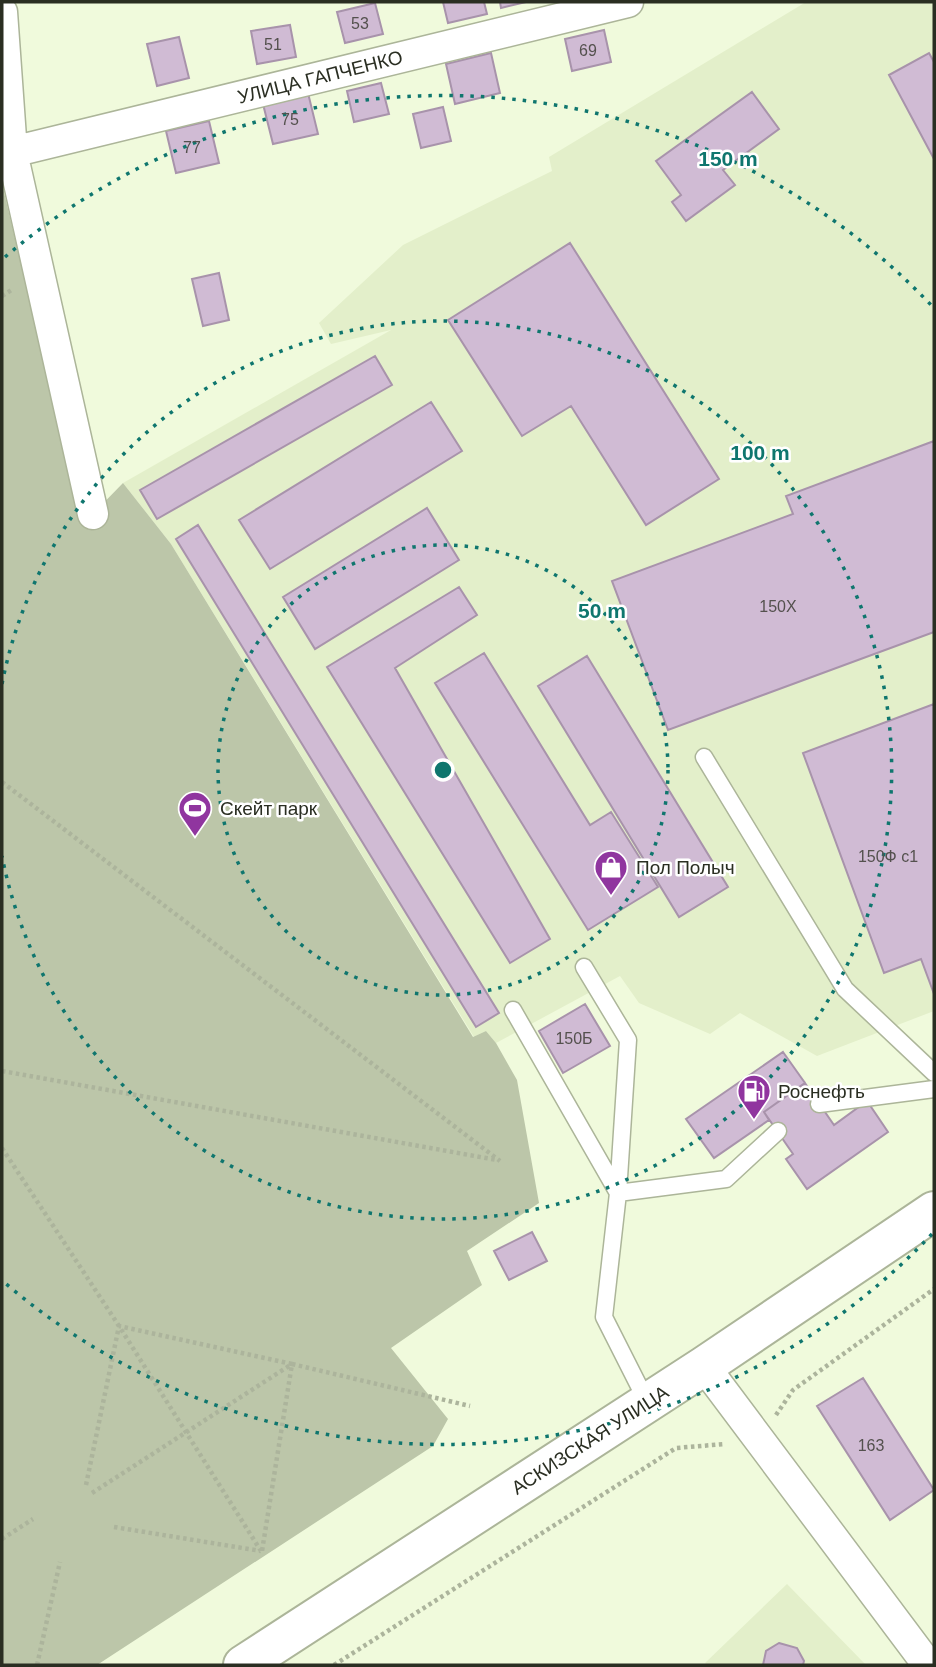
<svg xmlns="http://www.w3.org/2000/svg" width="936" height="1667" font-family="Helvetica,sans-serif">
<style>
.built{fill:#e3efca}
.forest{fill:#bcc6a9}
.building{fill:#d0bbd4;stroke:#a893ab;stroke-width:2}
.lines{fill:none;stroke-linecap:round;stroke-linejoin:round}
.lane-casing{stroke:#acb599;stroke-width:19}
.street-casing{stroke:#acb599;stroke-width:33}
.primary-casing{stroke:#acb599;stroke-width:42}
.path{stroke:#acb49c;stroke-width:4.5;stroke-dasharray:3.5 3.5;stroke-linecap:butt}
.lane{stroke:#fff;stroke-width:16}
.street{stroke:#fff;stroke-width:30}
.primary{stroke:#fff;stroke-width:38}
.ring{fill:none;stroke:#0f766e;stroke-width:3.5;stroke-dasharray:3.5 7}
.labels{text-anchor:middle;dominant-baseline:central;stroke-width:5;stroke-linejoin:round;paint-order:stroke}
.number-label{font-size:16px;fill:#54514e}
.street-label{font-size:19px;fill:#2a2e22;stroke:#fff}
.poi-label{font-size:19px;fill:#2a2e22;stroke:#fff;text-anchor:start}
.centre{fill:#0f766e;stroke:#fff;stroke-width:3.5}
.ring-label{font-size:21px;text-anchor:middle;font-weight:bold;fill:#0f766e;stroke:#fff;stroke-width:5;stroke-linejoin:round;paint-order:stroke}
</style>
<rect width="100%" height="100%" fill="#f0fadc"/>
<path class="built" d="M806 2H934V1011L817 1056 740 1013 710 1034 639 1003 620 976 496 1043 486 1031 474 1037 171 544 123 483 391 330 331 344 319 323 403 245 552 171 549 157Z
M787 1584 866 1665H707L705 1663Z"/>
<path class="forest" d="M2 184 83 524 123 483 171 544 473 1037 486 1031 496 1043 517 1080 539 1203 467 1251 482 1285 391 1348 448 1419 433 1446 97 1665H2Z"/>
<path class="building" d="M443 2H484L487 14 448 23Z
M500 2H526L501 8Z
M375 3 383 34 345 43 337 12Z
M290 25 296 57 257 64 251 31Z
M604 30 611 62 572 71 565 39Z
M179 37 189 78 157 86 147 44Z
M491 53 500 93 455 104 446 64Z
M929 53 934 62V159L889 75Z
M381 83 389 114 354 122 347 91Z
M752 92 779 129 723 170 735 185 686 221 672 202 681 195 656 161Z
M308 93 318 134 273 144 263 104Z
M443 107 451 141 421 148 413 114Z
M209 121 219 163 176 173 166 131Z
M570 243 719 479 646 525 571 406 522 436 448 320Z
M219 273 229 320 203 326 192 279Z
M375 356 392 385 157 519 140 490Z
M431 402 462 451 270 569 239 520Z
M934 441V632L668 730 612 581 793 514 786 496Z
M427 508 459 560 315 649 283 597Z
M198 525 499 1013 476 1027 176 539Z
M459 587 477 615 395 668 550 939 510 963 327 667Z
M484 653 590 825 611 812 658 887 588 930 435 683Z
M587 656 728 887 679 917 538 686Z
M934 704V994L921 959 884 973 803 753Z
M585 1004 610 1046 563 1073 539 1031Z
M783 1052 805 1083 764 1112 769 1120 714 1158 686 1119Z
M805 1083 834 1125 867 1101 888 1132 807 1189 786 1159 793 1154 764 1112Z
M532 1232 547 1261 509 1280 494 1251Z
M863 1378 934 1490 890 1520 817 1406Z
M779 1643 797 1648 804 1661 803 1665H763L766 1651Z"/>
<g class="lines">
<defs>
<path id="lane" d="M704 757 845 989 934 1073
M584 967 628 1040 618 1193 726 1179 778 1131
M513 1010 618 1193 604 1317 647 1402
M819 1104 934 1089"/>
<path id="street" d="M2 12 12 152 93 514
M12 152 628 2
M704 1366 928 1665"/>
<path id="primary" d="M243 1665 704 1366 934 1211"/>
</defs>
<use href="#lane" class="lane-casing"/>
<use href="#street" class="street-casing"/>
<use href="#primary" class="primary-casing"/>
<path class="path" d="M2 296 13 289
M2 782 500 1161
M2 1071 497 1160
M2 1148 119 1326 261 1551
M776 1415 793 1390 934 1289
M86 1485 119 1326 292 1364 262 1551
M92 1493 292 1364 470 1406
M114 1527 261 1551
M2 1539 33 1519
M37 1665 60 1562
M334 1665 676 1448 725 1444"/>
<use href="#lane" class="lane"/>
<use href="#street" class="street"/>
<use href="#primary" class="primary"/>
</g>
<g class="ring">
<circle cx="443" cy="770" r="225"/>
<path d="M2 684A449 449 0 1 1 2 856"/>
<path d="M932 1234A674 674 0 0 1 5 1283M5 257A674 674 0 0 1 932 306"/>
</g>
<defs>
<symbol id="stadium-pin" viewBox="-11 -11 22 30"><path d="M0 17L-7.5 6A9.5 9.5 0 1 1 7.5 6Z" fill="#90359f" stroke="#fff"/><path d="M0-5a6.5 5 0 1 0 0 10a6.5 5 0 1 0 0-10ZM-3.5-1.8h7v3.6h-7Z" fill="#fff"/></symbol>
<symbol id="shop-pin" viewBox="-11 -11 22 30"><path d="M0 17L-7.5 6A9.5 9.5 0 1 1 7.5 6Z" fill="#90359f" stroke="#fff"/><path d="M-5-2.5h2.3a2.7 3.5 0 0 1 5.4 0H5L5.5 6h-11ZM-1.5-2.5h3a1.5 2.3 0 0 0-3 0Z" fill="#fff"/></symbol>
<symbol id="fuel-pin" viewBox="-11 -11 22 30"><path d="M0 17L-7.5 6A9.5 9.5 0 1 1 7.5 6Z" fill="#90359f" stroke="#fff"/><path d="M-5.5-6h7V0h2V4h1.3V-2.5L3-4.5l.8-.8L6-3V5H2.5V1h-1V6h-7ZM-4.2-4.7v3.2H.2V-4.7Z" fill="#fff"/></symbol>
</defs>
<g fill-rule="evenodd">
<use href="#stadium-pin" x="176" y="789" width="38" height="52"/>
<use href="#shop-pin" x="592" y="848" width="38" height="52"/>
<use href="#fuel-pin" x="735" y="1072" width="38" height="52"/>
</g>
<g class="labels">
<g class="number-label">
<text x="360" y="23">53</text>
<text x="273" y="44">51</text>
<text x="588" y="50">69</text>
<text x="290" y="119">75</text>
<text x="192" y="147">77</text>
<text x="778" y="606">150Х</text>
<text x="888" y="856">150Ф с1</text>
<text x="574" y="1038">150Б</text>
<text x="871" y="1445">163</text>
</g>
<g class="street-label">
<text transform="translate(320 77) rotate(-14)">УЛИЦА ГАПЧЕНКО</text>
<text transform="translate(590 1440) rotate(-33)">АСКИЗСКАЯ УЛИЦА</text>
</g>
<g class="poi-label">
<text x="220" y="808">Скейт парк</text>
<text x="636" y="867">Пол Полыч</text>
<text x="778" y="1091">Роснефть</text>
</g>
</g>
<circle cx="443" cy="770" r="10" class="centre"/>
<g class="ring-label">
<text x="728" y="166">150 m</text>
<text x="760" y="460">100 m</text>
<text x="602" y="618">50 m</text>
</g>
<rect width="936" height="1667" fill="none" stroke="#2a2e22" stroke-width="7"/>
</svg>
